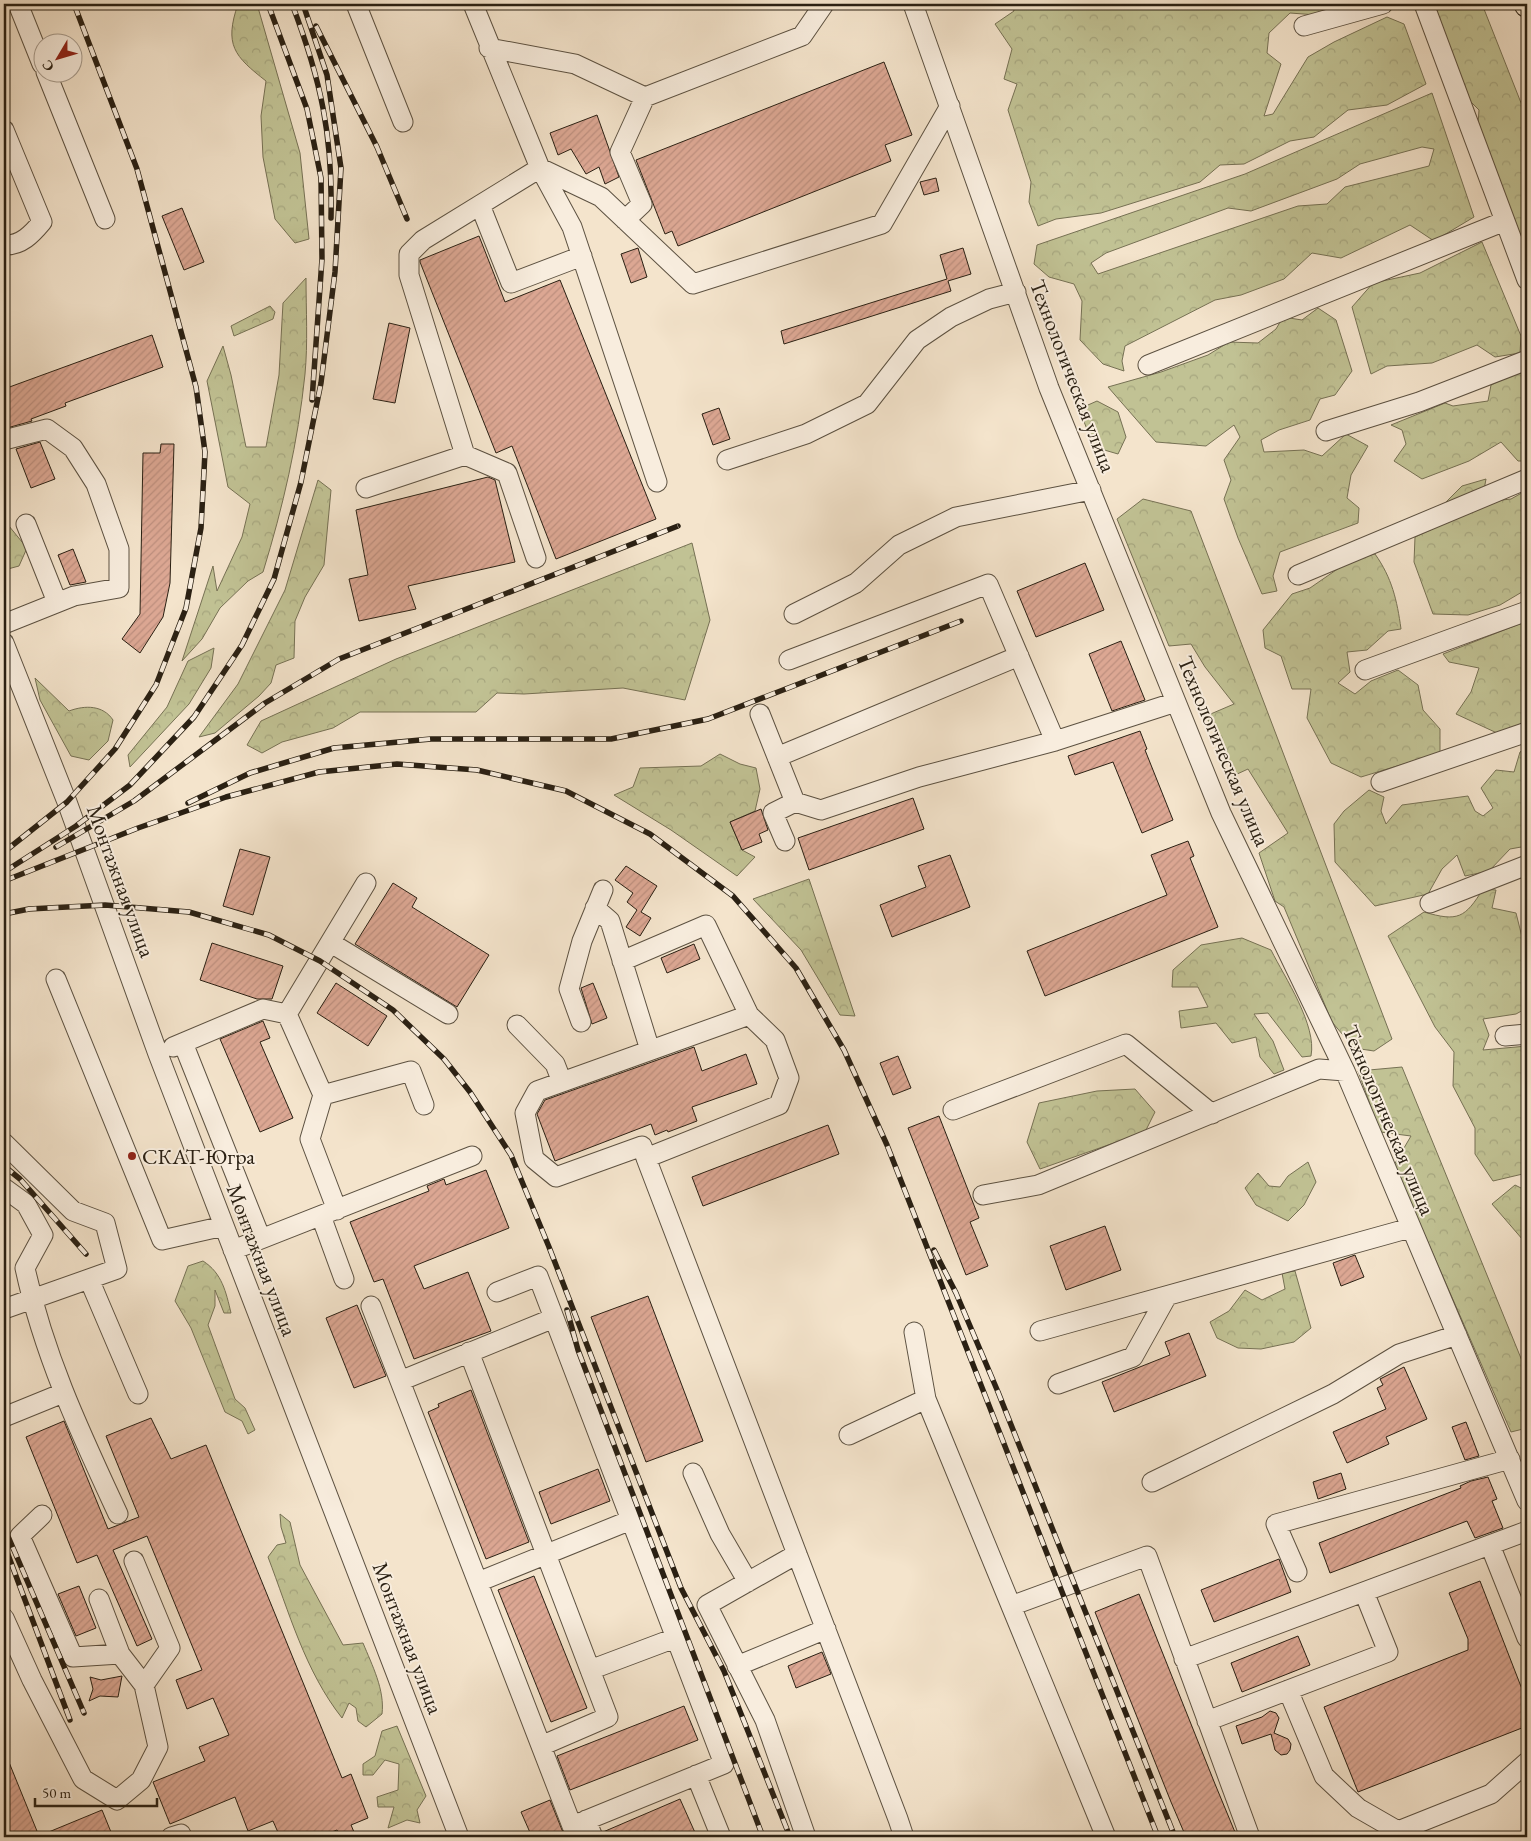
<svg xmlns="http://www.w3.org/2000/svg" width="1531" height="1841" font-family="'EB Garamond',serif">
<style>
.forest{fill:url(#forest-crowns);stroke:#767154;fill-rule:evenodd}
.building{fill:url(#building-hatch);stroke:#2a2013}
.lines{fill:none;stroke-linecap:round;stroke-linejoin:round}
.minor-casing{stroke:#5c5141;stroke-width:21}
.major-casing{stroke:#2a2013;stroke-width:26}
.minor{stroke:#f8edde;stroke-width:19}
.major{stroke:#f4e4cc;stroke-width:24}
.rail-casing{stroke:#2a2013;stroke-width:5.5}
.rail{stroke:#f8edde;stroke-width:4;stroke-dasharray:11;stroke-linecap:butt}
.poi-dot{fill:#8f2418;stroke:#f8edde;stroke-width:2}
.labels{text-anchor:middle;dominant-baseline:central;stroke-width:4;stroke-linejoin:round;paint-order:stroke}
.street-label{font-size:22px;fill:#2a2013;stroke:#f8edde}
.poi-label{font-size:22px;fill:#2a2013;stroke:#f8edde;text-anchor:start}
</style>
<defs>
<pattern id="forest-crowns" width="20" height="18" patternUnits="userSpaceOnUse" patternTransform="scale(1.25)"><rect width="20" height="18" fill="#c1c294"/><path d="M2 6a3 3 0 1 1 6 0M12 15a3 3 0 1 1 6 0" fill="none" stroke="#a6a67f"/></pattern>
<pattern id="building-hatch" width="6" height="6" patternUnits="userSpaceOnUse" patternTransform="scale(1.25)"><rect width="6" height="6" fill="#dca793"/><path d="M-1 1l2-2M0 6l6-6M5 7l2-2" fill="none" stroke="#bd8f7e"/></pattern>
</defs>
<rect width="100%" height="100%" fill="#f4e4cc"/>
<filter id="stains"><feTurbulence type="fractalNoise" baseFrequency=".004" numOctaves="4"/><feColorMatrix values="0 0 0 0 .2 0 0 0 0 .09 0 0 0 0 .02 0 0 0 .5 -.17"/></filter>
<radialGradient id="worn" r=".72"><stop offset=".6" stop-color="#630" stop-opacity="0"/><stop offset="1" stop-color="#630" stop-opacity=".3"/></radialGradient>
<path class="forest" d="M238 4H257L300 153 309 239 295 243 275 219 263 157 261 116 266 81C234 56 224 45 238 4Z
M1012 4H1345L1317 15 1290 13 1269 33 1267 53 1281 64 1264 116 1273 114 1308 57 1334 42 1387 17 1404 24 1426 84 1387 105 1348 110 1314 137 1290 141 1244 164 1220 165 1200 182 1101 213 1056 219 1038 226 1029 202 1031 182 1008 110 1017 84 1004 79 1012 49 995 24 1014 11Z
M1434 4H1482L1527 118V252L1478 125 1479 110 1469 100Z
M1432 93 1474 217 1434 241 1410 225 1341 258 1312 253 1284 279 1241 295 1215 300 1125 346 1122 361 1124 371 1103 364 1080 340 1082 301 1074 284 1049 277 1034 264 1037 245 1245 174ZM1422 147 1434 149 1429 166 1345 187 1327 204 1298 206 1098 274 1091 263 1106 253 1228 208 1251 211 1337 179 1360 164Z
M1482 242 1521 336 1520 353 1495 357 1477 345 1432 363 1387 366 1371 374 1352 307 1373 283 1420 273Z
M306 278C306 310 308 343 305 374 298 442 283 507 263 572L248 581 220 608 202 639 182 661 213 566 217 591 242 537 250 504 228 487 207 381 223 346 231 375 246 447H266L279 375 283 303Z
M270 306 275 312 273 319 234 336 231 326Z
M1318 308 1336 320 1352 371 1335 395 1320 399 1310 420 1279 430 1261 440 1264 452 1304 450 1322 456 1346 434 1368 446 1351 475 1347 498 1359 508 1358 523 1280 552 1273 576 1277 591 1262 594 1238 538 1224 499 1231 480 1224 460 1240 437 1234 425 1206 446 1156 442 1108 387 1161 372 1208 355 1229 342 1258 343 1276 329 1283 317 1302 320Z
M1527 367V461H1518L1501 442 1469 461 1422 479 1394 461 1406 444 1402 430 1391 425 1445 403 1453 406 1488 401 1491 385Z
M1097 401 1118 412 1126 437 1118 454 1094 447 1079 409Z
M1486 479 1484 490 1444 504 1462 486Z
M318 480 331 490 324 565 305 597 295 621 294 658 276 665 271 683 259 696 215 733 199 737 238 684 285 590Z
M1527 490V589L1500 605 1468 615 1433 614 1414 562 1415 537 1493 501 1511 499Z
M1143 499 1191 511 1392 1039 1374 1051 1354 1048 1332 1022 1284 907 1275 901 1259 853 1288 833 1248 769 1235 775 1206 716 1234 704 1205 667 1191 644 1169 646 1117 519Z
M4 520 27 548 19 566 4 570Z
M692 543 710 620 685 700 623 688 524 694 497 693 476 712H360L333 728 282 742 262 753 247 745 261 721 396 659Z
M1375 554C1392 578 1397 600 1401 629L1388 631 1367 650 1347 652 1350 672 1338 683 1355 694 1371 681 1398 670 1418 685 1423 710 1440 729V753L1361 777 1331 763 1307 718 1311 689H1292L1281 656 1265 648 1263 630 1292 594 1310 588 1352 559Z
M1527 621V723L1497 733 1456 714 1471 692 1479 668 1449 662 1443 654Z
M214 648 211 668 189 704 130 767 128 755 167 707 188 661Z
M35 678 69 711C85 705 103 705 113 720L108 741 89 760 71 756 40 700Z
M1527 747V846L1510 849 1489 871 1465 876 1457 855 1442 869 1428 894 1375 906 1335 862 1334 824 1344 811 1369 790 1384 797 1381 811 1386 824 1402 805 1468 796 1475 811 1483 816 1493 808 1481 788 1496 770 1514 772 1520 752Z
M720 754 740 764 756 768 760 789 755 811 730 822 742 850 755 857 737 876 671 830 614 795 633 787 640 768 701 766Z
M809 879 855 1016 840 1015 801 950 753 899Z
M1483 889 1496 890 1492 908 1516 913 1523 941 1527 943V1008L1516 1014 1483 1019 1489 1035 1483 1050 1527 1046V1173L1493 1181 1475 1154V1128L1453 1086 1454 1052 1435 1027 1388 936 1424 912C1458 922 1465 918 1483 889Z
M1242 938 1271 950C1285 978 1317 1025 1311 1056L1302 1057 1268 1013 1254 1014 1273 1041 1284 1070 1274 1074 1260 1057 1256 1037 1232 1043 1216 1023 1181 1028 1179 1011 1208 1007 1198 987H1172L1173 970 1201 945Z
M1402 1067 1527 1373V1428L1511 1432 1394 1165 1411 1136 1380 1132 1358 1071Z
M1135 1089 1155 1112 1145 1132 1040 1169 1027 1142 1039 1103 1097 1091Z
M1308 1162 1316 1182 1304 1205 1288 1221 1256 1205 1245 1188 1258 1173 1269 1186 1280 1187 1288 1176Z
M1515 1185 1527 1191V1285L1522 1275 1523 1240 1492 1204Z
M203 1261C222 1273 226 1292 231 1313H224L215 1290V1306L208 1325 235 1399 245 1408 255 1430 248 1434 242 1421 225 1412 191 1328 175 1301 188 1266Z
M1295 1271 1311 1328 1294 1342 1261 1349 1238 1348 1217 1338 1210 1322 1229 1311 1245 1290 1262 1300 1285 1289 1282 1273Z
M280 1514 290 1522 300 1565 343 1645 363 1643C372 1665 385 1690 382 1714L366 1727 358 1721 356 1708 349 1703 342 1718C305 1671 289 1612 268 1557L277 1545 286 1543 281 1527Z
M397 1726 426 1796 417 1810 420 1823 407 1820 388 1828 394 1807H378L377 1797 398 1790 399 1764 385 1760 373 1775H363V1764L375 1756 382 1731Z"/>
<path class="building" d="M884 62 912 135 885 145 891 161 678 246 672 231 665 234 636 160Z
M597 115 619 177 605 184 599 167 586 174 571 149 558 155 550 133Z
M936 178 939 191 924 195 920 182Z
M182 208 204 262 184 270 162 216Z
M479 236 505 302 560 280 656 519 556 559 512 446 496 453 420 262V260Z
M638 248 647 277 631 283 621 254Z
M963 248 971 274 948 281 951 291 784 344 781 331 947 279 940 255Z
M389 323 410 328 395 403 373 399Z
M152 335 163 367 65 403 66 406 31 419 32 421 7 428 4 420V389Z
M719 408 730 439 713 445 702 414Z
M40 442 55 479 31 488 16 449Z
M161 444H174L170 583 163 617 140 653 122 639 140 614 143 453H160Z
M488 477 495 480 515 562 408 586 416 609 359 621 349 579 368 575 356 510Z
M73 549 86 582 70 585 58 555Z
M1085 563 1104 610 1036 637 1017 591Z
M1121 641 1145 700 1112 711 1089 654Z
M1140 731 1147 749 1145 750 1173 820 1142 833 1113 762 1075 775 1068 756Z
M913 798 924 829 809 870 798 838Z
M761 809 768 830 759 834 762 842 742 850 730 822Z
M1188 841 1194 856 1190 858 1218 927 1045 996 1027 951 1167 895 1151 855Z
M240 849 270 857 253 915 223 906Z
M950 855 970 907 892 937 880 905 926 887 918 866Z
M626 866 657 886 641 912 651 918 640 936 626 927 637 910 627 902 633 893 615 880Z
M393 883 417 898 412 907 489 955 457 1007 355 944Z
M212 943 283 966 272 999H257L200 980Z
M694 944 700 959 667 973 661 958Z
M336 983 387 1016 368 1046 317 1013Z
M593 983 607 1018 592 1024 581 988Z
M263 1021 270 1038 260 1042 293 1118 260 1132 220 1039Z
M694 1047 702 1071 746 1054 757 1084 692 1107 697 1121 668 1132 667 1130 655 1135 651 1124 555 1161 537 1114 545 1100Z
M898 1056 911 1088 893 1095 880 1063Z
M939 1116 979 1218 970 1222 988 1266 966 1275 908 1128Z
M828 1125 839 1154 703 1206 692 1177Z
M486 1170 509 1228 414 1266 424 1289 468 1272 491 1331 414 1359 383 1279 374 1282 350 1222 429 1191 427 1186 444 1179 446 1185Z
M1105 1226 1121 1270 1066 1290 1050 1246Z
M1355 1255 1364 1277 1341 1286 1333 1263Z
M648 1296 703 1441 646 1462 591 1317Z
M357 1305 386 1376 354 1388 326 1318Z
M1189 1333 1206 1376 1114 1412 1102 1382 1170 1355 1165 1342Z
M1404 1367 1427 1419 1386 1437 1389 1444 1347 1463 1333 1432 1386 1409 1377 1388 1383 1385 1380 1379Z
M471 1390 529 1542 486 1559 428 1412 439 1407 438 1404Z
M151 1418 171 1459 206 1445 342 1778 351 1774 368 1818 351 1825 354 1832 341 1837 337 1830 318 1837H280L273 1821 248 1831 235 1797 170 1824 153 1782 205 1761 199 1747 229 1735 213 1698 187 1709 176 1680 202 1670 147 1536 113 1550 152 1639 137 1646 97 1555 77 1563 26 1437 64 1421 108 1529 139 1517 106 1436Z
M1466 1422 1479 1456 1465 1460 1452 1427Z
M598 1469 610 1501 551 1524 539 1492Z
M1341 1473 1346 1489 1318 1499 1313 1482Z
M1488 1477 1497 1499 1492 1501 1503 1528 1475 1538 1467 1521 1330 1573 1319 1543 1461 1488 1460 1486 1471 1481Z
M1279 1559 1291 1592 1214 1622 1201 1590Z
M534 1576 587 1708 551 1722 498 1590Z
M1480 1581 1527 1702V1726L1358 1792 1324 1707 1468 1650V1639L1449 1593Z
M79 1586 96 1628 76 1636 58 1594Z
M1139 1594 1215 1784 1237 1837H1186L1171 1802 1095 1612Z
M1298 1636 1310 1665 1242 1692 1231 1663Z
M822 1652 831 1674 796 1688 788 1666Z
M122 1676 118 1697 100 1696 89 1701 93 1689 90 1677 101 1680Z
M684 1706 698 1740 570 1790 557 1756Z
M1270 1711 1276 1713 1279 1718 1274 1733 1288 1739 1291 1744 1290 1750 1287 1754 1281 1755 1275 1750 1271 1734 1242 1744 1236 1726 1262 1717Z
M4 1750 39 1836 102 1810 113 1837H4Z
M680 1799 697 1837H604L603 1832Z
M550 1800 562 1830 568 1837H532L521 1812Z"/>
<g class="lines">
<defs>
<path id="minor" d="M18 4 42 64
M356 4 403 122
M473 4 540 168 601 197 693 284 882 224 950 106
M913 4 1049 388 1221 813 1345 1071 1527 1501
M1424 4 1527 280
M1304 26 1383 4
M489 48 575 64 645 97 802 36 824 4
M46 72 105 219
M4 130 42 222C32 234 21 246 4 245
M480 205 511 283 582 256
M625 220 642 204 620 152 645 97
M1148 365 1505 221
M1326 431 1419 402 1527 360
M4 440 47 429 73 448 96 484 119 549V588L74 596 4 624
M465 455 507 473 536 558
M727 460 806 434 867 404 917 340 951 317 989 299 1016 292
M366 488 465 455 409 275V254L423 240 540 168 572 227 657 482
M26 524 57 602
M1298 575 1527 479
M794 614 856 583 899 545 956 517 1091 490
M4 643 67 802 158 1054 459 1837
M789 660 988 584 1055 741
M1365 670 1527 611
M760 714 795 802 821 810 919 777 1055 741 1176 702
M777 757 1019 656
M1381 782 1527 732
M785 841 773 813 795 802
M1430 903 1527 865
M595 908 610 921 650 1050
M331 943 448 1014
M622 961 706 925 749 1015
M56 979 162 1240 224 1226
M287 1014 323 1095 310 1139 337 1210
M287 1014 366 883
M581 1022 569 989 582 941 603 890
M517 1025 555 1064 562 1082
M1505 1036 1527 1034
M183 1043 261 1239
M173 1047 263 1009 287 1014
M323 1095 411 1071 424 1105
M953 1110 1126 1044 1212 1114
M4 1143 73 1211 105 1223 117 1269 4 1309
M646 1158 779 1105 789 1078 775 1040 749 1015 537 1091 525 1113 534 1159 556 1177 642 1146 646 1158 898 1819 904 1837
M4 1188 26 1204 43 1235 25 1268C44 1356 80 1432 118 1514
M983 1195 1038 1185 1319 1069 1345 1071
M321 1216 344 1279
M233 1250 472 1156
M89 1279 138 1394
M371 1306 572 1826 724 1764 538 1276 497 1292
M1040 1331 1410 1228
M914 1332 926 1399 1106 1837
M469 1352 608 1717 541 1746
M400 1381 554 1318
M1058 1384 1133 1357 1167 1296
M4 1417 63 1393
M849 1435 926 1399
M693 1473 720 1534 748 1582
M1152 1482 1333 1394 1399 1354 1457 1335
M42 1515 20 1536 73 1657 120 1654
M1490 1545 1527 1638
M797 1554 707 1605 765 1720 806 1837
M134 1561 170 1648 144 1685
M1297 1572 1276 1524 1510 1459
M478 1582 631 1520
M1011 1606 1147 1556 1250 1837
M4 1618 32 1680 83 1779 117 1800 141 1780 158 1747 144 1685 120 1654 99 1599
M1184 1659 1527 1531
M737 1666 826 1629
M590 1670 675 1638
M1288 1690 1324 1776 1358 1808 1398 1831 1400 1837
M1207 1721 1388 1652 1364 1592
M696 1775 721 1837
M586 1820 593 1837
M1398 1831 1491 1794 1527 1762
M171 1837 181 1834"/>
<path id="major" d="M1527 4V5"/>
</defs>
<use href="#minor" class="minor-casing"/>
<use href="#major" class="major-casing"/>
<use href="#minor" class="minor"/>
<use href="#major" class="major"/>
<defs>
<path id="rail" d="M268 4 307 109 321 178 322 259 312 400
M292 4C321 80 333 136 331 218
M316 26 377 147 407 219
M188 803 250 773 334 748 431 739H611L708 719 961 621
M56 847 134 801 265 703 339 659 678 526
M4 852 67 802 115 749 156 685 186 608 201 528 205 452 196 387 137 169 74 4
M4 872 76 826 130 785 194 717 242 645 274 579 301 482 321 383 335 272 341 168 327 75 303 4
M4 881 138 828 226 797 319 772 397 764 477 770 566 791 650 834 733 896 796 968 844 1050 887 1145 1158 1837
M4 914 29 909 105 905 189 912 269 935 320 961 393 1010 444 1059 470 1092 511 1155 549 1247 681 1588 724 1671 790 1837
M4 1166 20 1179 86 1254
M934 1250 956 1293 998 1392 1175 1837
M567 1310 578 1350 763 1837
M4 1527 84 1713
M4 1544 70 1720"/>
</defs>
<use href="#rail" class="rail-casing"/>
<use href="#rail" class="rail"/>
</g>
<circle class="poi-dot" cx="132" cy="1156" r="5"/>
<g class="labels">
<g class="street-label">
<text transform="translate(1073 376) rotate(69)">Технологическая улица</text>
<text transform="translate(1224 751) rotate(67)">Технологическая улица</text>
<text transform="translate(121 881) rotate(70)">Монтажная улица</text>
<text transform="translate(1389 1120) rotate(67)">Технологическая улица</text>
<text transform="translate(262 1260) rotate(69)">Монтажная улица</text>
<text transform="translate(408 1638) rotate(69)">Монтажная улица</text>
</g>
<g class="poi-label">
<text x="142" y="1156">СКАТ-Югра</text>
</g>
</g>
<rect width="1531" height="1841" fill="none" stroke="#f4e4cc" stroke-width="20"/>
<rect x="5" y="5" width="1521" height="1831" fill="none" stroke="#2a2013" stroke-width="2.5"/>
<rect x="10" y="10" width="1511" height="1821" fill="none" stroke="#2a2013"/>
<g transform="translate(58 58) rotate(232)"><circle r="24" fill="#f8edde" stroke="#a69b8d"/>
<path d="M0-4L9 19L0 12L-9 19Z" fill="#8f2418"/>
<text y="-8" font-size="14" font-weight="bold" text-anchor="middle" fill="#2a2013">С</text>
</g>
<path d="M35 1798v8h122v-8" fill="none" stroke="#2a2013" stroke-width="2.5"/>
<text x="42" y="1798" font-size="15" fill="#2a2013" stroke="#f8edde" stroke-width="4" paint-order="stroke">50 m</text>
<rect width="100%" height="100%" filter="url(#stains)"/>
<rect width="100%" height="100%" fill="url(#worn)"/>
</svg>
